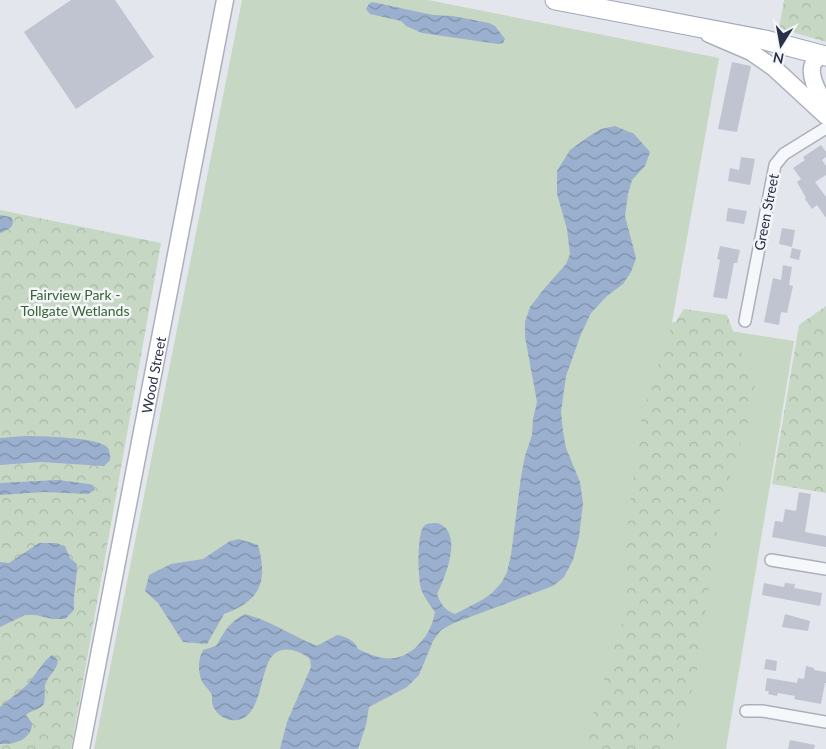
<svg xmlns="http://www.w3.org/2000/svg" width="826" height="749" font-family="Lato,sans-serif">
<style>
.grass{fill:#c6d7c3}
.forest{fill:url(#forest-crowns)}
.water{fill:url(#water-waves)}
.building{fill:#bfc4d0}
.lines{fill:none;stroke-linecap:round;stroke-linejoin:round}
.street-casing{stroke:#abb0ba;stroke-width:14}
.secondary-casing{stroke:#abb0ba;stroke-width:19}
.primary-casing{stroke:#a1a8b9;stroke-width:21}
.street{stroke:#f6f7fa;stroke-width:11}
.secondary{stroke:#fff;stroke-width:16}
.primary{stroke:#fff;stroke-width:19}
.labels{text-anchor:middle;dominant-baseline:central;stroke-width:5;stroke-linejoin:round;paint-order:stroke}
.street-label{font-size:14px;fill:#293147;stroke:#f3f5f9}
.park-label{font-size:14px;fill:#396434;stroke:#f3f5f9}
</style>
<defs>
<pattern id="forest-crowns" width="20" height="18" patternUnits="userSpaceOnUse" patternTransform="scale(1.25)"><rect width="20" height="18" fill="#c6d7c3"/><path d="M2 6a3 3 0 1 1 6 0M12 15a3 3 0 1 1 6 0" fill="none" stroke="#aab9a9"/></pattern>
<pattern id="water-waves" width="16" height="10" patternUnits="userSpaceOnUse" patternTransform="scale(1.25)"><rect width="16" height="10" fill="#9bb0cf"/><path d="M0 5q4-4 8 0t8 0" fill="none" stroke="#7e90aa"/></pattern>
</defs>
<rect width="100%" height="100%" fill="#e3e6ec"/>
<path class="grass" d="M242 0H428L719 58 672 322 794 341 726 749H94Z"/>
<path class="forest" d="M784 0H826V42L779 28Z
M0 210 161 243 71 749H0Z
M826 306V493L772 484 799 325Z
M684 309 727 315 757 393 721 505 695 682 671 749H591L587 733 625 614 622 567 642 415 669 332Z"/>
<path class="water" d="M372 2 433 15 453 16 489 23 495 26 505 39 503 43 498 44 422 33 406 26 401 21 370 14 366 9 369 4Z
M615 126 634 134 650 152 645 166 632 180 628 194 625 216 636 258 631 272 623 284 607 296 591 313 581 334 566 376 561 412 563 431 566 448 580 482 583 503 579 537 573 560 564 577 553 586 454 623 441 630 433 641 419 675 407 687 369 707 366 725 358 749H280L287 722 311 667 310 659C300 651 285 645 274 654 258 668 264 724 231 720 222 719 214 711 212 703 212 700 212 698 212 695 210 690 203 685 201 679 198 669 198 660 203 650L216 646C225 631 228 623 245 614 271 621 292 636 317 646L337 635C347 637 354 640 358 649 379 659 395 664 414 649 426 638 432 628 435 612 430 605 424 597 421 589 418 578 416 532 425 525 428 523 436 522 440 524 463 535 445 578 437 594 441 605 445 610 455 614L482 600 492 593 502 582 507 572 511 555 521 477 525 456 532 435 533 419 537 402 525 337V322L530 307 544 289 566 264 570 254 567 229 557 194V171L570 150 588 137 601 129Z
M0 215 11 217C17 227 7 230 0 233Z
M24 436C39 436 100 437 108 448 110 452 110 456 110 460L104 466 41 462 0 465V438Z
M58 480 89 484 93 485 95 490 88 494 44 492 0 495V483Z
M239 539 258 545C268 581 261 601 224 614L207 644 183 642 158 603 145 591 149 575 171 564 203 559 230 541Z
M39 543H54L65 546 70 558 77 564C77 580 73 594 74 610L65 619H52L36 615H25L0 627V562L9 563Z
M52 655 58 660C57 671 48 675 45 685 44 691 46 701 43 705 41 709 31 710 26 715L32 723C32 740 14 745 0 744V707L27 685 46 660Z"/>
<path class="building" d="M71 0H115L154 57 76 109 24 32Z
M732 62 751 66 737 132 718 129Z
M821 145 826 152V157L822 160 826 166V175L815 182 826 197V218L817 205 812 209 805 199 806 198 797 182 801 179 793 168 805 160 803 157Z
M741 157 755 159 750 185 728 181 730 168 739 170Z
M728 208 747 211 744 224 726 221Z
M782 228 795 230 792 247 779 244Z
M720 246 740 250 737 263H734L727 299 713 297 720 260 717 259Z
M792 248 801 250 799 260 790 258Z
M783 265 792 267 789 285 793 286 787 313 781 312 779 325 764 322 773 278 781 280Z
M799 492 811 494 805 532 826 536V547L772 537 775 521 783 522 785 509 796 511Z
M764 583 784 587 785 583 795 584 794 588 822 593 820 606 762 595Z
M785 614 810 621 808 631 782 627Z
M766 659 777 661 776 671 764 669Z
M806 666 814 668V670L826 672V683H825L821 704 794 699 795 696 778 693 777 696 768 694 769 691H765L767 678 797 683 798 678 804 679Z
M790 740 815 745 814 749H788Z"/>
<g class="lines">
<defs>
<path id="street" d="M745 321 775 165 784 154 826 128
M771 560 826 569
M746 711H762L826 722"/>
<g id="secondary">
<path d="M709 34 751 52 774 68 826 116"/>
<path d="M820 55C817 59 812 63 812 68 810 81 821 96 826 107"/>
<path id="s1" d="M81 749 225 0"/>
</g>
<path id="primary" d="M555 0 765 40 826 56"/>
</defs>
<use href="#street" class="street-casing"/>
<use href="#secondary" class="secondary-casing"/>
<use href="#primary" class="primary-casing"/>
<use href="#street" class="street"/>
<use href="#secondary" class="secondary"/>
<use href="#primary" class="primary"/>
</g>
<g class="labels">
<g class="street-label">
<text transform="translate(766 212) rotate(-79)">Green Street</text>
<text stroke="none"><textPath href="#s1" startOffset="381">Wood Street</textPath></text>
</g>
<g class="park-label">
<text x="75" y="294">Fairview Park -<tspan x="75" dy="16">Tollgate Wetlands</tspan></text>
</g>
</g>
<g transform="translate(781 45) rotate(191)" stroke="#f3f5f9" stroke-width="4" paint-order="stroke">
<path d="M0-4L9 19L0 12L-9 19Z" fill="#293147"/>
<text y="-8" font-size="14" font-weight="bold" text-anchor="middle" fill="#293147">N</text>
</g>
</svg>
